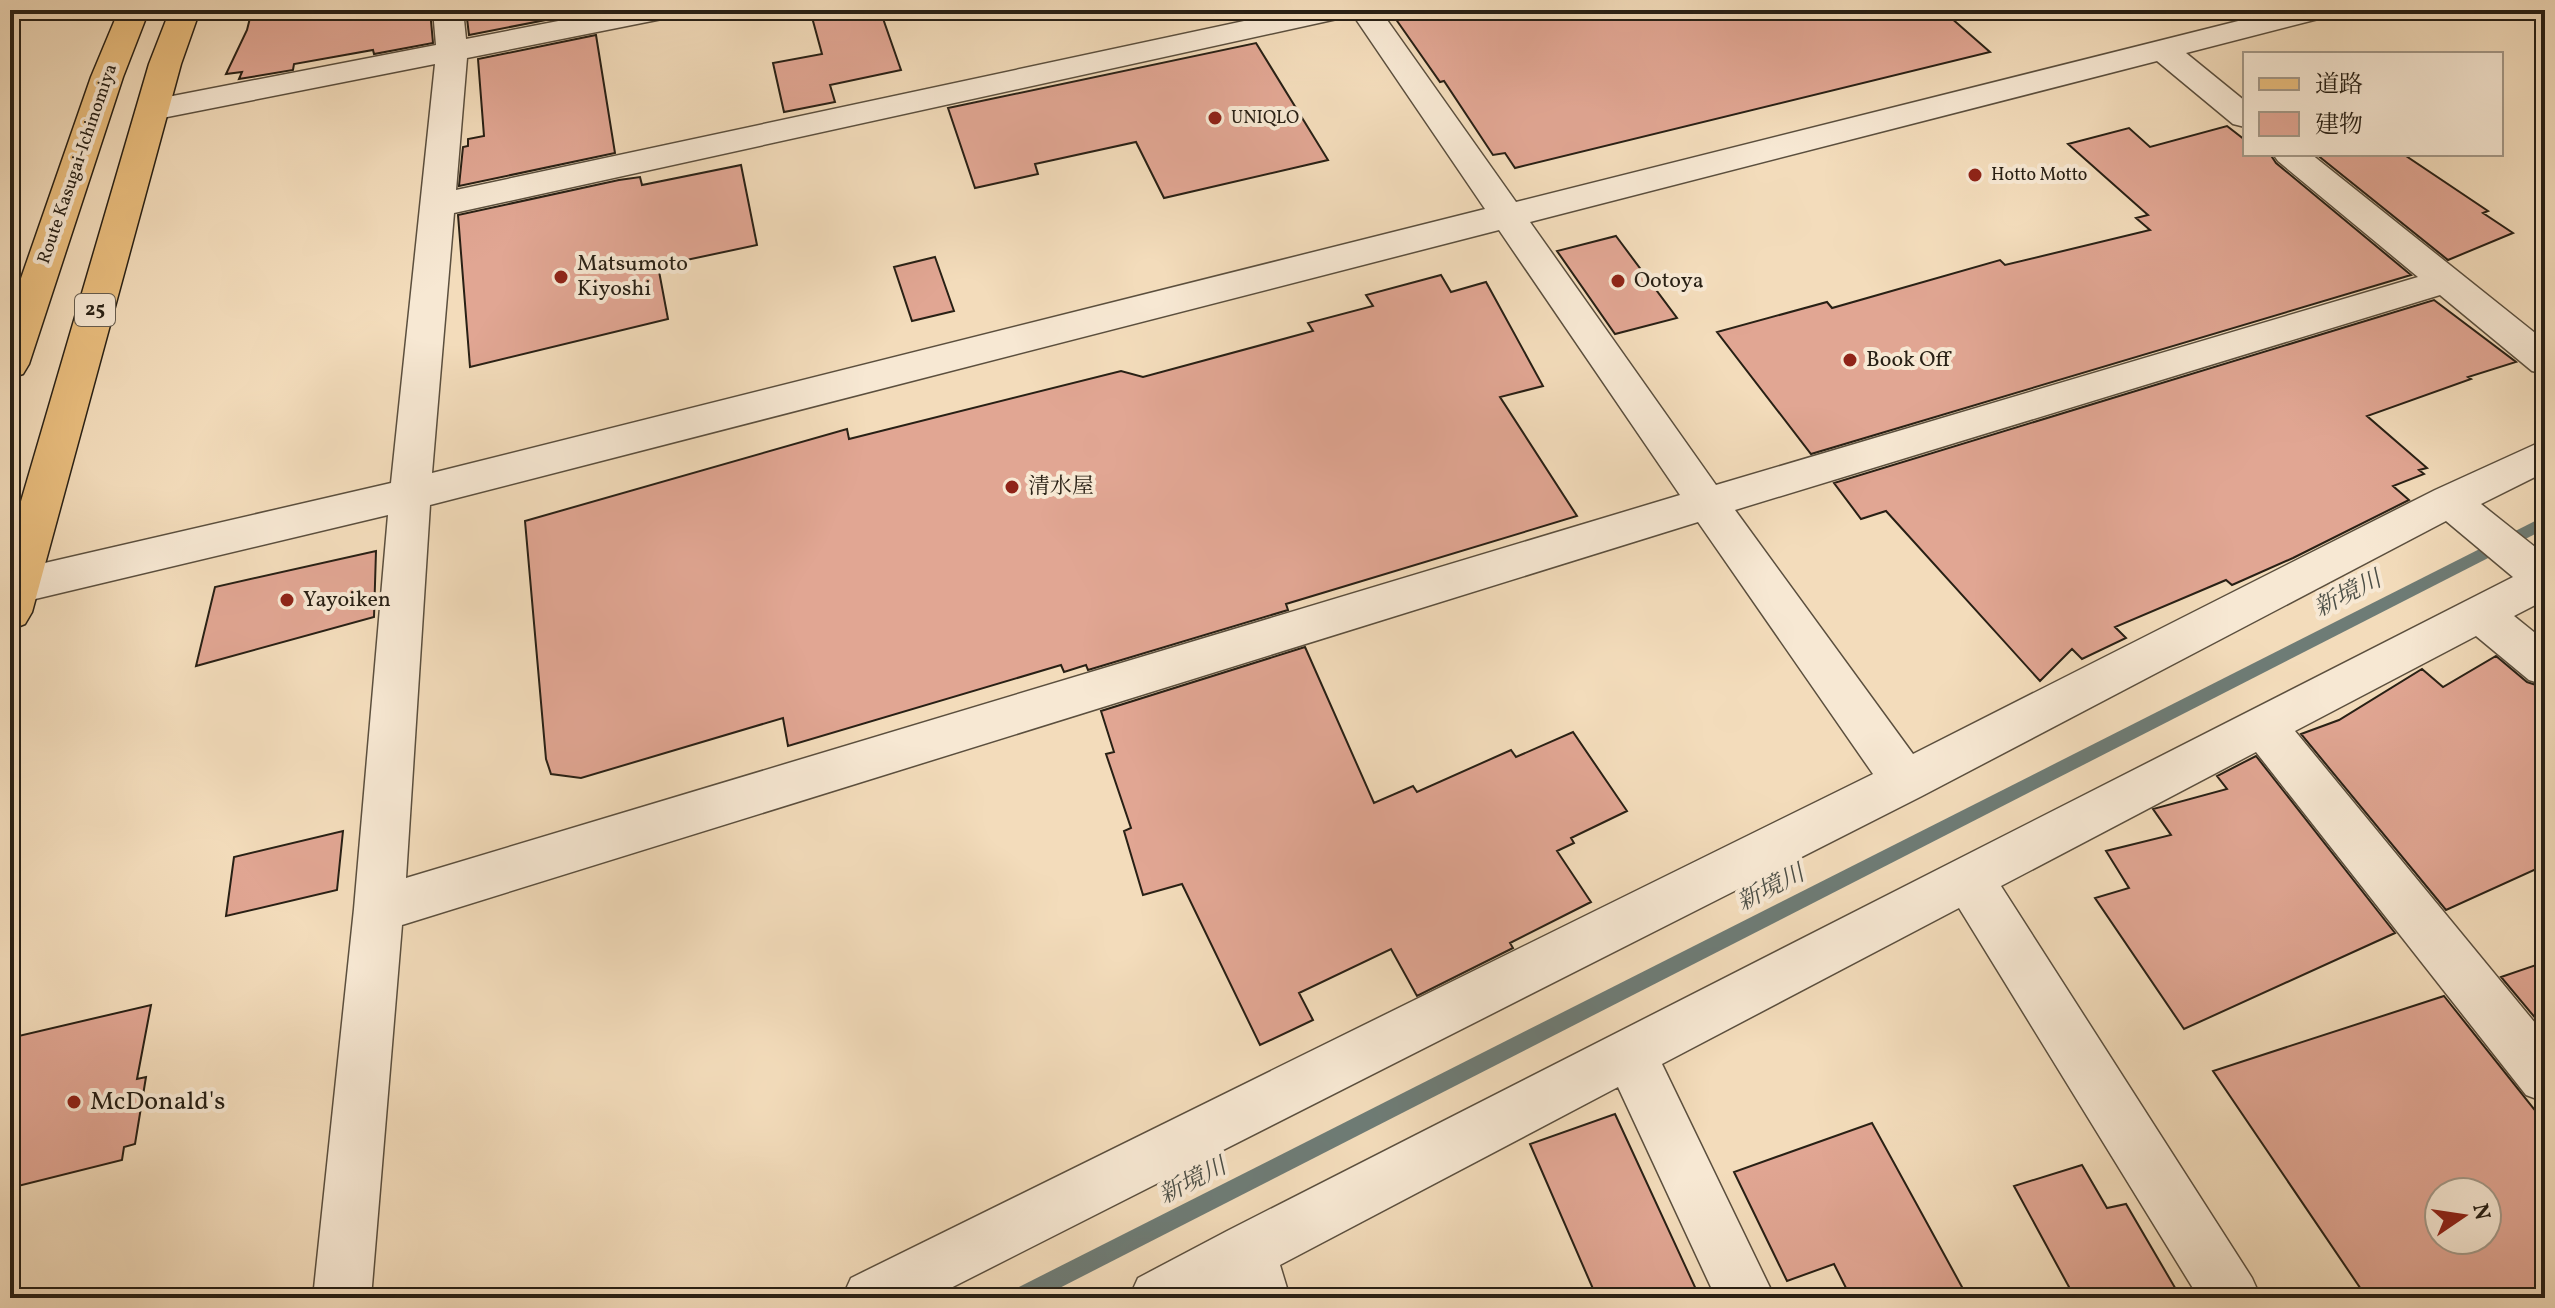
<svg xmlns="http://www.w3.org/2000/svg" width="2555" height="1308" font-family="Vollkorn,'Noto Serif JP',serif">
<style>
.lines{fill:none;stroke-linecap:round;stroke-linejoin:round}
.stream{fill:#6e7c76;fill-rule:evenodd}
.building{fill:#e1a693;stroke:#282015;stroke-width:2;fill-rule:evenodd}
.minor-casing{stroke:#5b4f3e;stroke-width:3}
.major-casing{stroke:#282015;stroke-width:3}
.minor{fill:#f7e8d3;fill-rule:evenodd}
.major{fill:#eabe7e;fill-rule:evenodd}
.poi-dot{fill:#8f2418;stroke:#f7e8d3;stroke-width:3}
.labels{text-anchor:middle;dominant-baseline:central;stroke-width:8;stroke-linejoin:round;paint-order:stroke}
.far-poi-label{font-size:18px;fill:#282015;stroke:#f7e8d3;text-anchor:start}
.far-street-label{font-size:18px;fill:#282015;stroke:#f7e8d3}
.shield{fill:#f7e8d3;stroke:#665c4e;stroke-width:2}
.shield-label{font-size:20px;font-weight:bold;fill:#282015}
.poi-label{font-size:22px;fill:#282015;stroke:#f7e8d3;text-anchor:start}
.water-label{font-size:24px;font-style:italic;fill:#4b4e46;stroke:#f7e8d3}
.near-poi-label{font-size:26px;fill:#282015;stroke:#f7e8d3;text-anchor:start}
</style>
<rect width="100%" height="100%" fill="#f3dcbb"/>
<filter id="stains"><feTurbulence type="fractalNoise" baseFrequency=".0025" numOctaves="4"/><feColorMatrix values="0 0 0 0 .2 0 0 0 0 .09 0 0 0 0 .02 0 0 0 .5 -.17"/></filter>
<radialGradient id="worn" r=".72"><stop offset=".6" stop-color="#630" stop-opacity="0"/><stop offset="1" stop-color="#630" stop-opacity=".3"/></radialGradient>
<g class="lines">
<path class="stream" d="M2545 516V529L1040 1298H1008L1011 1291Z"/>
</g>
<path class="building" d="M252 10H430L433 43 374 54 373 50 294 64 293 70 239 79 242 72 226 74 247 30Z
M466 10H592V11L469 35Z
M810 10H880L901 70 830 85 835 102 784 112 773 63 822 54Z
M1432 10H1942L1990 52 1515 168 1505 153 1493 155 1444 81 1440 82 1395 18Z
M596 35 615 153 459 186 463 147 468 146V139L484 136 478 59Z
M1256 43 1328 160 1164 198 1136 142 1035 164 1038 174 975 188 948 108Z
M2227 126 2245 140V154H2270L2276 163 2411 275 1811 454 1717 332 1827 302 1832 308 2000 260 2005 265 2150 230 2136 218 2148 215 2068 144 2129 128 2150 147Z
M2316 154H2403L2488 211 2483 213 2513 233 2448 260Z
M741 165 757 245 658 266 668 319 470 367 458 215 619 180 640 177 642 185Z
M1616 236 1677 318 1615 334 1557 251Z
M935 257 954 311 912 321 894 267Z
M1441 275 1451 292 1486 282 1543 386 1500 397 1577 516 1286 604 1288 610 1088 670 1086 665 1064 672 1061 665 788 746 783 718 581 778 551 774 546 759 525 521 847 429 849 439 1121 371 1143 377 1313 331 1308 323 1373 306 1366 295Z
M2434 300 2516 362 2468 377 2471 379 2367 416 2427 468 2419 470 2424 474 2393 486 2409 500 2293 558 2232 585 2226 580 2115 627 2126 638 2082 659 2072 649 2040 681 1886 511 1861 519 1834 483Z
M376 551 374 617 196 666 215 587Z
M1305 647 1374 803 1413 786 1417 792 1511 750 1516 757 1573 732 1627 811 1571 838 1574 843 1557 851 1591 902 1510 943 1513 948 1417 996 1391 949 1299 993 1313 1020 1260 1045 1182 884 1143 895 1124 831 1131 828 1106 754 1114 752 1101 711Z
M2496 656 2527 682 2545 688V865L2446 910 2301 734 2339 720 2422 669 2443 687Z
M2256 756 2395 933 2184 1029 2095 898 2129 888 2106 851 2171 835 2153 809 2227 789 2217 776Z
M343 831 337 890 226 916 234 857Z
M2545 962V1018L2537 1020 2501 977Z
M2444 996 2545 1123V1298H2367L2213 1071ZM2439 1192H2487V1240H2439Z
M151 1005 137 1079 146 1077 135 1144 124 1147 122 1160 10 1188V1038Z
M1615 1114 1700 1298H1597L1530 1144Z
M1872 1123 1916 1203 1968 1298H1851L1834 1264 1787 1281 1734 1172Z
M2082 1165 2107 1208 2126 1204 2181 1298H2075L2014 1186Z"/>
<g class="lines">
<defs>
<path id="minor" d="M433 10H463L466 39 615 10H677L673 16 662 19 467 58 456 190 1295 10H1380L1516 202 2282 10H2334L2330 16 2186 53 2245 101V127L2233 124 2157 61 1530 222 1716 485 2418 277 2278 161 2273 154H2311L2545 341V374L2532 371 2440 295 1735 510 1913 754 2435 490 2545 440V472L2481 504 2545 555V600L2514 616 2545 641V685L2529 680 2476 636 2295 731 2545 1035V1102L2526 1095 2256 752 2001 886 2252 1278 2261 1298H2199L1959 908 1662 1064 1775 1298H1716L1618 1087 1280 1265 1290 1298H1232L1230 1291 1217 1298H1129L1138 1278 1227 1231 2513 577 2446 521 1922 796 931 1298H842L851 1278 1873 774 1698 522 402 925 371 1298H313L354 909 388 515 10 605V571L391 483 435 64 152 120 141 117 136 110 141 103 152 100 436 45ZM1351 12 1485 209 432 473 454 213 1337 19 1348 16ZM1499 230 1680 495 406 878 430 505Z"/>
<path id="major" d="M119 10H149L123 77 29 364 23 374 10 378V310L91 77Z
M170 10H200L181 64 32 612 25 624 10 630V539L149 64Z"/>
</defs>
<use href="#minor" class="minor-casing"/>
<use href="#major" class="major-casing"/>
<use href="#minor" class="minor"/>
<use href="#major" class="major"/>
</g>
<g class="poi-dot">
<circle cx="1215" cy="118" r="8"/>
<circle cx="1975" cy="175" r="8"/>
<circle cx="561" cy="277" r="8"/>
<circle cx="1618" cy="281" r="8"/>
<circle cx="1850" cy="360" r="8"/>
<circle cx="1012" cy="487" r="8"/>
<circle cx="287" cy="600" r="8"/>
<circle cx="74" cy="1102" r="8"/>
</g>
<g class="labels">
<g class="far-poi-label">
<text x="1231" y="118">UNIQLO</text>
<text x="1991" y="175">Hotto Motto</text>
</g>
<g class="far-street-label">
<text transform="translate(78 164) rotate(-71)">Route Kasugai-Ichinomiya</text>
</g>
<rect class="shield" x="75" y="294" width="40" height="32" rx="6"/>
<g class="shield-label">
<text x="95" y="310">25</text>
</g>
<g class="poi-label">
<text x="577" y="264">Matsumoto<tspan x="577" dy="25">Kiyoshi</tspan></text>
<text x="1634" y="281">Ootoya</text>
<text x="1866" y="360">Book Off</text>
<text x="1028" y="487">清水屋</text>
<text x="303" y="600">Yayoiken</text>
</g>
<g class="water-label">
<text transform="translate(2348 595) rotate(-27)">新境川</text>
<text transform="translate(1771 889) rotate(-27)">新境川</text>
<text transform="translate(1193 1182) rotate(-27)">新境川</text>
</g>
<g class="near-poi-label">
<text x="90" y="1102">McDonald's</text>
</g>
</g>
<rect width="2555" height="1308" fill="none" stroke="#f3dcbb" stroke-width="40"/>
<rect x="12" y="12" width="2531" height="1284" fill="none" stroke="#282015" stroke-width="4"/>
<rect x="20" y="20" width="2515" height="1268" fill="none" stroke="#282015" stroke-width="2"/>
<rect x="2243" y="52" width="260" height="104" fill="#f7e8d3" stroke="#a49887" stroke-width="2"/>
<rect x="2259" y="78" width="40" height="12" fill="#eabe7e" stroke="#a49887" stroke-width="2"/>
<text x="2315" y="92" font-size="24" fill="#282015">道路</text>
<rect x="2259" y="112" width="40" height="24" fill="#e1a693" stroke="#a49887" stroke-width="2"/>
<text x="2315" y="132" font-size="24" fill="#282015">建物</text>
<g transform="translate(2463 1216) rotate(77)"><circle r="38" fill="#f7e8d3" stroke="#a49887" stroke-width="2"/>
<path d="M0-6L14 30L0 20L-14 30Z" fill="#8f2418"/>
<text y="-12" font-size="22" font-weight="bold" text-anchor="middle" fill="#282015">N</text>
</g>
<rect width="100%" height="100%" filter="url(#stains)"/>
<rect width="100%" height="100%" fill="url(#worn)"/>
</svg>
